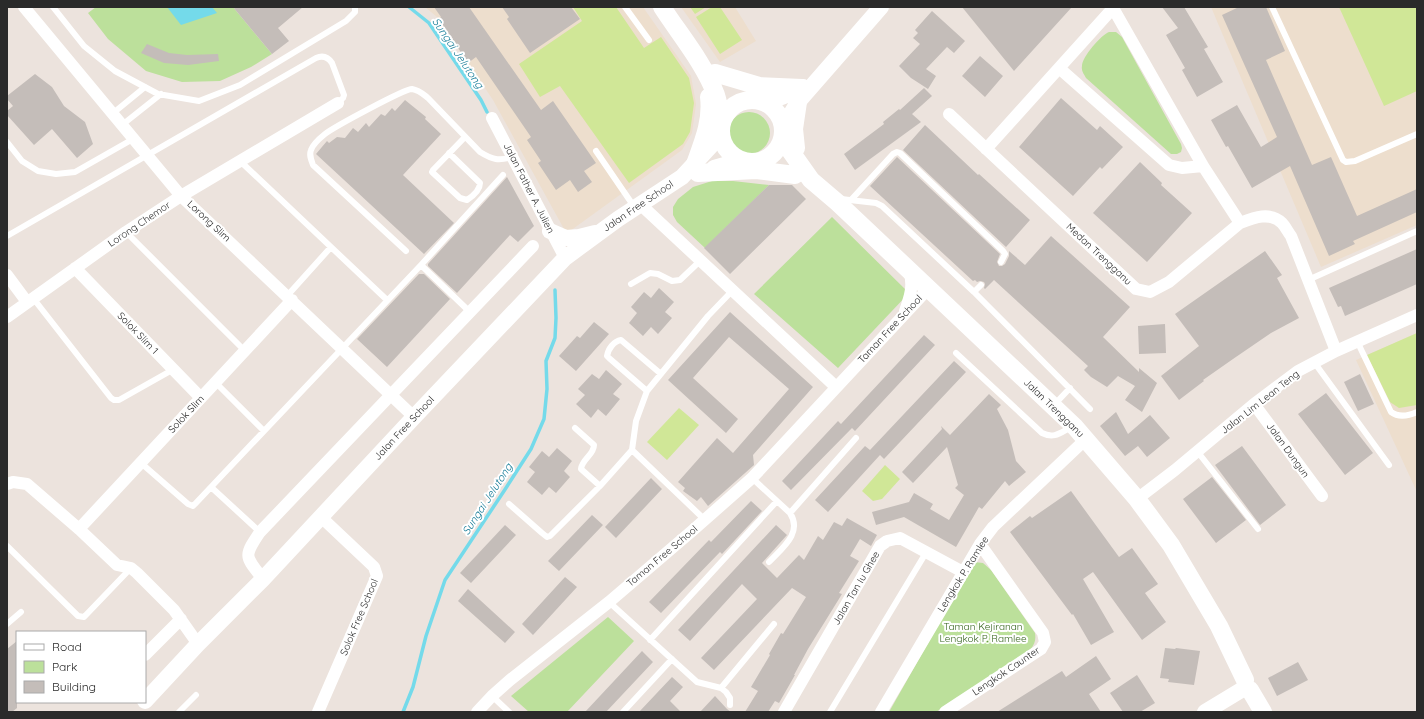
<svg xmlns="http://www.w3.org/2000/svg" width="1424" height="719" font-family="Quicksand,sans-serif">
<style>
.education{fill:#eddecd}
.green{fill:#bce09b}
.pitch{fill:#d0e797}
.water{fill:#74daea}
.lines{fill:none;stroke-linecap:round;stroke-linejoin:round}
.stream{stroke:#74daea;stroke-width:3.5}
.building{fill:#c4bdb9}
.service{stroke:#fff;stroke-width:6}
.minor{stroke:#fff;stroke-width:12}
.tertiary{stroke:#fff;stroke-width:16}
.secondary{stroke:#fff;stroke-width:18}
.labels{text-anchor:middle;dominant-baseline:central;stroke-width:4;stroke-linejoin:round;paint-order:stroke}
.street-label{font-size:10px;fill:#2a2a2a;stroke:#fff}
.park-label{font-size:10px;fill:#35641d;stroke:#fff}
.water-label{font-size:11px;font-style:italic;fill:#137a96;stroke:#fff}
</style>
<rect width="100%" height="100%" fill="#ece3dd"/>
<path class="education" d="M425 7H643L691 76 696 104 692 133 682 150 570 231 564 229 493 100 437 17Z
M681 7H735L756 41 720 62Z
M1211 7H1417V225L1321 267Z
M1417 333V492L1356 360Z"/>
<path class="green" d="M96 7H233L272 54 251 67 220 81 182 82 146 71 108 39 88 13Z
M1109 32H1116L1122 37 1181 144 1182 148 1181 152 1177 154H1171L1086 78C1084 74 1081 71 1082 66 1082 57 1101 35 1109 32Z
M728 133a21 21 0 1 1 42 0a21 21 0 1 1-42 0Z
M712 181H733L769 185 705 248 677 222 673 215V207L678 199 693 187Z
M832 217 909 293 838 368 754 294Z
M974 562 983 563 991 570 1035 633C1036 640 1035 644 1030 650L936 712H889Z
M608 617 634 641 567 712H529L511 696Z"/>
<path class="pitch" d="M573 7H616L644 48 661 37 689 78 694 103 690 132 683 144 629 183 560 86 540 97 519 64 582 21Z
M690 7H706L695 14Z
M712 7H720L742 40 720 54 696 17Z
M1339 7H1417V91L1384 106Z
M1417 333V405L1399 408 1390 402 1367 355Z
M679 408 699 425 667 460 647 442Z
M885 465 900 479 882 499 873 501 862 491Z"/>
<path class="water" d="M167 7H212L217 13 181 25Z"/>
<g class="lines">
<path class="stream" d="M409 7 429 23 481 100 487 112
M403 712 413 687 426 636 445 580 504 491 531 449 544 419 547 389 546 361 555 338 556 318 555 290"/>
</g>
<path class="building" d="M233 7H303L278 28 289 41 272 54Z
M434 7H469L541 110 553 101 596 163 584 171 592 182 578 192 570 180 556 190 538 163 541 161 527 140 531 137 476 57 468 63 439 19 441 17Z
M502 7H571L580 19 530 53 507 19 509 17Z
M962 7H1072L1014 71Z
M1162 7H1184L1208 47 1204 49 1223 82 1197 97 1182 70 1185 68 1166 35 1178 28Z
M1239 7H1266L1285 51 1266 60 1312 165 1331 157 1357 216 1417 189V212L1353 241 1355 244 1329 256 1290 166 1252 188 1228 146 1226 147 1211 120 1237 105 1261 147 1277 137 1222 15Z
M932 11 965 41 954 53 947 47 926 69 936 76 928 89 911 78 899 66 920 44 913 38 918 33 915 30Z
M147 44 169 53 187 55 218 54 219 61 188 65 164 63 141 53Z
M980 56 1003 76 985 97 962 76Z
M35 74 52 87 64 106 85 122 93 144 77 158 52 129 34 145 7 115V111L13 106 7 99V96Z
M924 88 932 96 912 114 921 122 855 170 844 154 884 124 883 122 899 109 900 110Z
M1061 98 1097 130 1100 126 1123 147 1102 169 1100 167 1073 196 1019 147Z
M405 100 426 117 425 119 441 134 403 175 454 223 424 254 316 154 327 141 329 143 337 137 345 138 353 128 358 132 366 123 369 127 381 114 385 116 392 108 395 111Z
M925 125 978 175 979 174 1030 220 1006 247 903 150Z
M897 157 1000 254 997 262 999 266H1002L1005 264 1009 256V251L1025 265 1051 236 1130 307 1103 337 1139 372V368L1157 383 1142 412 1125 400 1135 386 1118 376 1107 387 1091 377 1084 370 1088 366 994 280 985 289 984 288 985 284 984 282 980 281 977 282 975 280 973 281 870 186Z
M1140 162 1162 183 1161 185 1192 213 1147 262 1093 213Z
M507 177 534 226 518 242 510 235 457 293 428 266V264Z
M769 185H792L806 199 730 274 704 248Z
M1417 249V284L1345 316 1341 306 1338 307 1329 288Z
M1265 251 1282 275 1277 278 1299 318 1271 333 1233 359 1203 380 1204 381 1179 400 1161 376 1199 346 1175 314Z
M419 274H424L450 299 387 367 357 339Z
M659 288 674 302 665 312 672 318 658 334 651 327 643 336 629 323 637 313 631 307 644 292 651 298Z
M730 312 813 387 753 455 754 465 708 506 701 497 697 501 683 491 685 488 678 482 717 438 733 453 789 389 729 337 693 378 738 419 726 433 668 380Z
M594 322 609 334 576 371 559 356 577 336 580 338Z
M1165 324 1166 353 1139 354 1138 326Z
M924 335 935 345 855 431 852 428 791 490 782 481 838 421 841 424Z
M954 361 966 372 884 459 880 455 828 512 815 500 865 446 870 450Z
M606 370 622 384 613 394 620 399 606 416 598 409 591 418 576 404 585 395 578 389 592 374 599 379Z
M1360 374 1374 404 1358 411 1344 382Z
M1326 393 1373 453 1345 475 1298 414Z
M989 394 1001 405 997 409 1008 430 1016 461 1026 472 1009 486 1005 481 982 509 979 507 956 547 904 517 876 525 872 512 909 502 914 493 933 504 930 509 949 520 964 495 955 488 958 485 947 447 913 483 902 472 942 429 941 426 950 435Z
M1116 412 1128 434 1150 415 1170 438 1147 457 1138 446 1125 456 1100 426Z
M1242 446 1286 505 1260 525 1215 465Z
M557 448 572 461 564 471 570 477 556 493 549 487 542 495 527 482 535 472 529 467 542 451 549 457Z
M1212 477 1246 520 1216 543 1183 499Z
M651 478 662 489 616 538 605 527Z
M1071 491 1119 557 1132 548 1158 584 1145 593 1166 622 1142 640 1093 572 1083 579 1114 632 1091 645 1073 614 1072 615 1010 532 1030 516 1032 518Z
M751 501 762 511 722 554 720 552 661 613 649 602 709 540 711 542Z
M592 515 603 525 559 571 548 561Z
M847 518 877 535 871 546 860 539 850 556 859 561 839 593 842 594 808 649 794 675H795L779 703 775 701 768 712H745L758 691 751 687 770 655 769 654 781 633 783 634 806 597 792 588 714 670 701 658 757 599 742 584 690 641 678 630 776 525 787 535 762 563 777 578 799 555 804 560 818 536 823 540 834 522 842 526Z
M505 525 516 535 471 583 460 573Z
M565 577 577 587 533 635 522 624Z
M468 589 515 632 505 643 458 601Z
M17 641V708L12 712H7V649Z
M1165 648 1175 649 1176 648 1200 651 1194 685 1168 682 1169 679 1160 678Z
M642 651 653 662 606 712H585Z
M1096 656 1111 679 1089 694 1101 712H997L1062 671 1066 677Z
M1298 662 1308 680 1277 696 1268 678Z
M1137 675 1155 703 1140 712H1123L1110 693Z
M672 677 683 687 670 701 681 712H639Z
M715 696 727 709 731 712H700Z"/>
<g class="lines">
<path class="service" d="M53 7 84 46 115 71 158 94 199 101 240 85 346 21 355 12V7
M625 7 649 40
M1272 7 1343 160 1346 162 1355 161 1417 134
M112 114 145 87
M122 125 161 94
M7 142 22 161 38 171 56 174 75 172 133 139
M596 151 635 208
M449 153 480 183C480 190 473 196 467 200L460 198 432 172 433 170 465 137
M240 161 387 300
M841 199 876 203 882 206 974 292 1090 409
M851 200 893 154 897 152 900 153 1003 251 1005 254 1001 262
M126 232 245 351
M7 236 316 58C323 55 328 57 332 63L344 95 343 98 338 103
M406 251 313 165C311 160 309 155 311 150 313 144 320 138 325 134 334 127 404 89 412 89 419 90 423 94 428 98L480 152C493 160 498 161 513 157
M421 265 471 313
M1308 280 1417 231
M631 284 650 273 658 274 672 281 680 280 700 261
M974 292 981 285
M287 296 331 247
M33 298 111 398 114 400H119L174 369
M1357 341 1391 412C1399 418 1408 416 1417 412
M956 353 1042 433C1054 439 1060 433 1071 427
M1314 362 1389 465
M216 383 264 431
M647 391 609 358 607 356C608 349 614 341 621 340L661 374
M1054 405 1070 388
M575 428 594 445C594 455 582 459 581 469L600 486
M632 450 636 421 647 391 708 316 732 291
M632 450 705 520
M1197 451 1258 529
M141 463 188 504 193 506 195 504 421 265 503 175
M752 478 790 513C803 533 782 548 769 562
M211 487 260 532
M509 504 542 533 547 537 550 536 600 486 632 450
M790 513 856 438
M7 546 78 616 84 617 131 568
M609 602 697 682 721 688 726 692 730 698V705
M7 624 21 612
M650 640 777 501
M721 688 774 624
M492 696 509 712
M179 712 196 695
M623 712 672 659
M830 712 927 551"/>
<path class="minor" d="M24 7 181 196 414 417
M1113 8 1203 166 1240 223
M1059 68 1169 165 1182 168 1203 166
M949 114 1136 289 1150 292 1169 282 1240 223C1253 218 1270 211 1282 223 1285 226 1288 232 1291 236L1336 351
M492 118 565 258
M986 149 1114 7
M640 204 836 387
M75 268 201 398
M7 275 27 302
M905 311C910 297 914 285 909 271
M7 317 126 232 181 196 338 103
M1254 404 1322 496
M7 484 13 482 27 484 79 529 117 565 131 568 137 573 174 610 198 644
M1137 499 1175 470 1254 404 1298 371 1336 351 1417 315
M79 529 292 300
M263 579C245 556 243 557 260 532L533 246
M145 655 181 619
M318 712 377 576 374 567 321 517
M477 712 492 696 510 680 609 602 692 531 752 478 928 289
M784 712 880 546 887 541 900 538 963 572
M881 712 980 544 993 527 1086 439
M945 712 1041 649 1045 642 1043 633 980 544"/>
<path class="tertiary" d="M766 103 784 96 803 87
M783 127 798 102 881 7
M714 168 742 160
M550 231 566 238 579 237 595 233
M145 701 198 644 263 579 414 417 565 258 618 219 682 177 721 135
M1205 712 1243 689"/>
<path class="secondary" d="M662 7C680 35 704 63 716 95 719 104 720 114 722 123
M715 73 759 86 802 88
M721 131a31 31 0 1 1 62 0a31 31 0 1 1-62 0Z
M782 139 811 180 838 203 1075 427 1137 499 1171 545 1219 626 1245 680
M796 148 794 129 798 102
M695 164C703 142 712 121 709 97
M698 173 756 170 795 175
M1250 690 1263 712"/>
</g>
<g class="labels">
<g class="street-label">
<text transform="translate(529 188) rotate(63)">Jalan Father A. Julien</text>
<text transform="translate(638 206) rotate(-34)">Jalan Free School</text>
<text transform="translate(209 221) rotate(43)">Lorong Slim</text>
<text transform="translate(139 224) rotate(-34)">Lorong Chemor</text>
<text transform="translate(1099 254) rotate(43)">Medan Trengganu</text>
<text transform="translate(890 329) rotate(-47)">Taman Free School</text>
<text transform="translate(138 333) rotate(46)">Solok Slim 1</text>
<text transform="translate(1260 402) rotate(-38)">Jalan Lim Lean Teng</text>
<text transform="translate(1054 408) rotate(44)">Jalan Trengganu</text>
<text transform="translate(186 414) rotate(-47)">Solok Slim</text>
<text transform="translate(404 428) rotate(-47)">Jalan Free School</text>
<text transform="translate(1288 450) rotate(54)">Jalan Dungun</text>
<text transform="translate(662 556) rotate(-40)">Taman Free School</text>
<text transform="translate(963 574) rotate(-58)">Lengkok P. Ramlee</text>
<text transform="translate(856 588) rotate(-60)">Jalan Tan Iu Ghee</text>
<text transform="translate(359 617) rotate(-67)">Solok Free School</text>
<text transform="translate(1006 671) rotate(-34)">Lengkok Caunter</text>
</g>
<g class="park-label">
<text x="983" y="626">Taman Kejiranan<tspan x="983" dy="12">Lengkok P. Ramlee</tspan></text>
</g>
<g class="water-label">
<text transform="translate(458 53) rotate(56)">Sungai Jelutong</text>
<text transform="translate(487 499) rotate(-57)">Sungai Jelutong</text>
</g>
</g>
<rect width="1424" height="719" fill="none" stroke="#2a2a2a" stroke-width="16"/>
<rect x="16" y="631" width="130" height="72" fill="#ffffff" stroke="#aaaaaa"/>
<rect x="24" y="644" width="20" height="6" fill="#ffffff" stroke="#aaaaaa"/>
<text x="52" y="651" font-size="12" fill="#2a2a2a">Road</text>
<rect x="24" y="661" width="20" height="12" fill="#bce09b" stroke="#aaaaaa"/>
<text x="52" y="671" font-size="12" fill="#2a2a2a">Park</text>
<rect x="24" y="681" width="20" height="12" fill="#c4bdb9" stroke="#aaaaaa"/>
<text x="52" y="691" font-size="12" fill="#2a2a2a">Building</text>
</svg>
